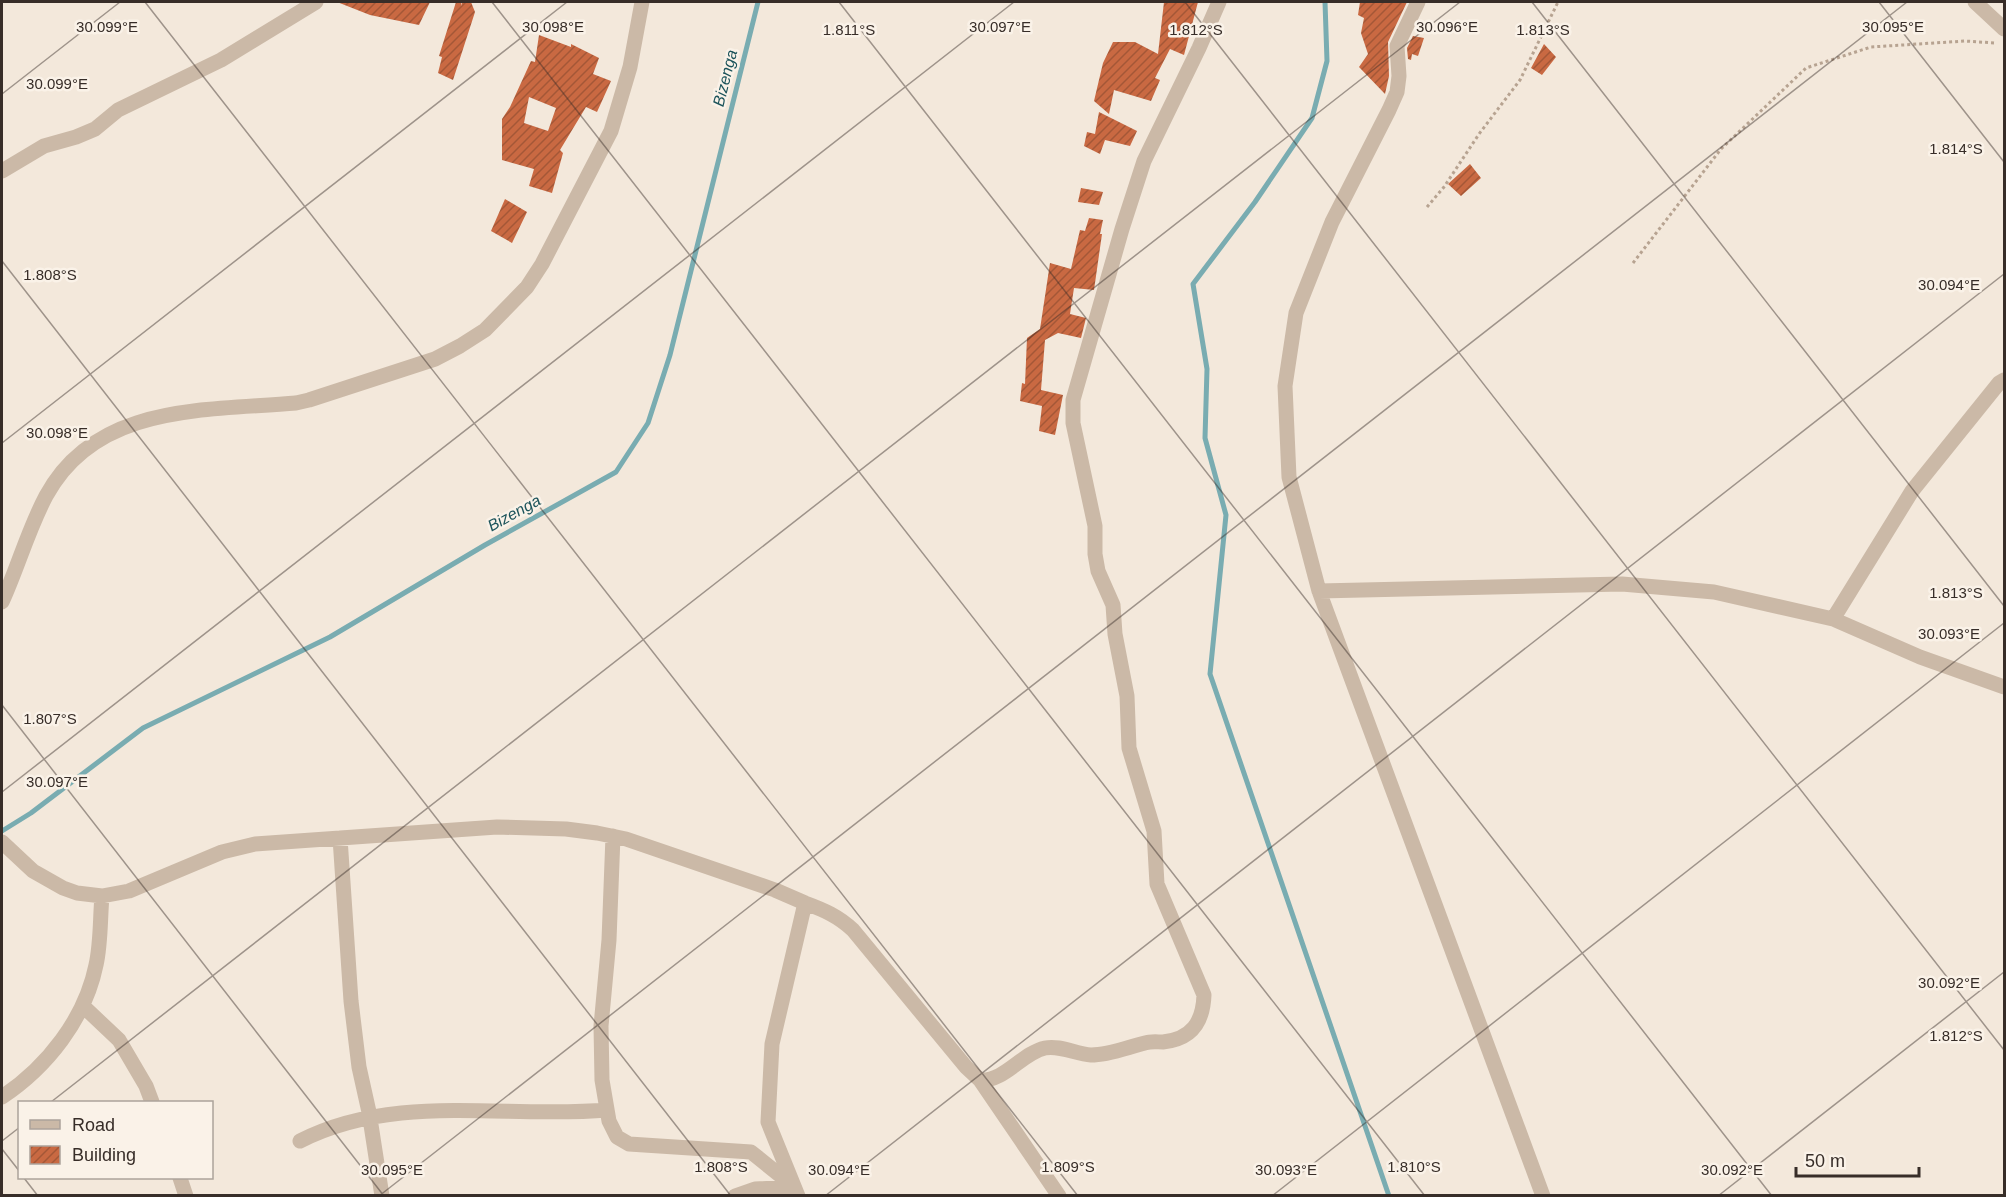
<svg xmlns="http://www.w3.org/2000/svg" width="2006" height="1197" font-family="Helvetica,sans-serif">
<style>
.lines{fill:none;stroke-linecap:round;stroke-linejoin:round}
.stream{stroke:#79acb1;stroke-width:5}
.building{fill:url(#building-hatch);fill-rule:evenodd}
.path{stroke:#b7a391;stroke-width:3;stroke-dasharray:3 3;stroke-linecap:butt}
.minor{stroke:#cbb9a7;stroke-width:15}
.ticks{fill:none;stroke:#372d28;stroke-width:1.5;stroke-opacity:0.45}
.labels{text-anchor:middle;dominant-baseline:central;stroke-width:5;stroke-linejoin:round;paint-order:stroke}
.water-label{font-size:16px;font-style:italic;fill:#1c535a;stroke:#faf2e8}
.ticks-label{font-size:15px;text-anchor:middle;fill:#372d28;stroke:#faf2e8;stroke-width:5;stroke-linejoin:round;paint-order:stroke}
</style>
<defs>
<pattern id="building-hatch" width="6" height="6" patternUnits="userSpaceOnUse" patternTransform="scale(1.5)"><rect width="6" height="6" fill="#c96942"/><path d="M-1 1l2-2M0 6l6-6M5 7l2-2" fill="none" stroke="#a45737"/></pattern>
</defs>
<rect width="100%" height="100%" fill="#f3e8db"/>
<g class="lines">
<path class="stream" d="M1325 2 1327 61 1312 118 1255 202 1193 284 1207 369 1205 438 1226 515 1210 674 1389 1196
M2 831 31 813 143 728 330 637 485 545 616 472 648 423 670 355 758 2"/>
</g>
<path class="building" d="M337 2H430L419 25 370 15Z
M456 2H461V6L462 2H471L475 12 453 80 438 73 442 57 439 56Z
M1164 2H1198L1184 55 1170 49 1155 78 1160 80 1151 101 1114 90 1109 114 1094 101 1103 63 1113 42H1135L1158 54Z
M1360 2H1407L1388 42 1389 76 1385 94 1359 67 1368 54 1361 33 1364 18 1358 15Z
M539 35 571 47V44L599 58 593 74 611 81 597 112 586 107 560 150 563 153 552 193 529 186 534 169 502 160V119L510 107 531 61 535 62ZM529 97 556 108 548 131 524 123Z
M1413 36 1424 38 1418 56 1412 54 1411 60 1408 59 1407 48Z
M1544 44 1556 57 1542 75 1531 68Z
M1099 112 1137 131 1130 146 1105 140 1100 154 1084 146 1087 132 1095 134Z
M1470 164 1481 178 1461 196 1448 184Z
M1081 188 1103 192 1099 205 1078 202Z
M505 199 527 212 512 243 491 231Z
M1089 218 1103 220 1100 234H1102L1094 290 1074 288 1070 314 1086 318 1081 338 1058 333 1045 340 1041 390 1063 395 1055 435 1039 431 1042 406 1020 401 1022 383 1025 384 1027 338 1040 329 1050 263 1071 269 1080 230 1085 231Z"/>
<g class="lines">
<path class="path" d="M1427 207 1444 187 1479 134 1520 80 1558 2
M1633 263 1721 149 1806 68 1871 47 1965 41 1995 43"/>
<path class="minor" d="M1418 2 1397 46 1399 76 1397 92 1389 110 1332 222 1296 313 1285 386 1289 477 1319 591 1543 1196
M1975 2 2004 29
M2 171 44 146 76 137 95 129 118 110 221 60 316 2
M1319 591 1622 584 1714 592 1833 619 1920 657 2004 687
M2 602C18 567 28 530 46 496 96 403 205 411 296 403L309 400 435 359 460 346 485 330 527 287 542 264 611 131 630 67 642 2
M1833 619 1912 491 1999 383 2004 380
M613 836 609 940 601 1026 602 1080 609 1121 617 1137 629 1144 751 1152 792 1185
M340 838 351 1001 359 1067 369 1112 382 1196
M2 842 33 871 63 888 77 893 102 896 129 891 222 852 255 844 497 827 566 829 597 833 626 839 775 890 805 903
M83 1006 119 1040 146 1086 152 1102
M980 1080 1059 1196
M2 1097C47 1067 85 1019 96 965 101 943 100 918 102 896
M300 1141C396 1092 505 1119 607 1110
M180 1178 186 1196
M735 1196 755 1189 794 1187
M798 1196 768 1122 772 1044 805 903C824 910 838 916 853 930L966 1067 980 1080C1004 1082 1022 1053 1045 1048 1060 1045 1076 1054 1091 1055 1109 1055 1128 1047 1145 1043 1151 1041 1157 1042 1163 1042 1192 1039 1203 1022 1204 995L1157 884 1154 831 1129 748 1127 696 1115 634 1113 605 1098 571 1095 554V526L1073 423V400L1122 229 1144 161 1199 48 1219 2"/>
</g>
<path class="ticks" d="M145 2 1078 1196M492 2 1425 1196M839 2 1772 1196M1185 2 2004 1050M1532 2 2004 606M1879 2 2004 162M2 94 120 2M2 261 731 1196M2 443 567 2M2 705 384 1196M2 792 1014 2M51 1102 1460 2M2 1141 20 1127M2 1149 20 1172M24 1178 38 1196M379 1196 1907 2M825 1196 2004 274M1272 1196 2004 623M1718 1196 2004 972"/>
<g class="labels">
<g class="water-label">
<text transform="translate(725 78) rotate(-76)">Bizenga</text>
<text transform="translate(514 513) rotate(-29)">Bizenga</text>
</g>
</g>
<g class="ticks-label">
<text x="107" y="32">30.099°E</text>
<text x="553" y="32">30.098°E</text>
<text x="1000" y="32">30.097°E</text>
<text x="1447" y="32">30.096°E</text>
<text x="1893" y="32">30.095°E</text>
<text x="849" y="35">1.811°S</text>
<text x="1196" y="35">1.812°S</text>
<text x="1543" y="35">1.813°S</text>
<text x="57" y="89">30.099°E</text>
<text x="1956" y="154">1.814°S</text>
<text x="50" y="280">1.808°S</text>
<text x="1949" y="290">30.094°E</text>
<text x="57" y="438">30.098°E</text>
<text x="1956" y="598">1.813°S</text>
<text x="1949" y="639">30.093°E</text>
<text x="50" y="724">1.807°S</text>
<text x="57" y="787">30.097°E</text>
<text x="1949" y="988">30.092°E</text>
<text x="1956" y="1041">1.812°S</text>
<text x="721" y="1172">1.808°S</text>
<text x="1068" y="1172">1.809°S</text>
<text x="1414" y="1172">1.810°S</text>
<text x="392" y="1175">30.095°E</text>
<text x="839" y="1175">30.094°E</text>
<text x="1286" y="1175">30.093°E</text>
<text x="1732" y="1175">30.092°E</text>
</g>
<rect width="2006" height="1197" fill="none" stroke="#372d28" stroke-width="6"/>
<rect x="18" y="1101" width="195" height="78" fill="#faf2e8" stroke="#aca39b" stroke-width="1.5"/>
<rect x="30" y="1120" width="30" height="9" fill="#cbb9a7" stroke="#aca39b" stroke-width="1.5"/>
<text x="72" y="1131" font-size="18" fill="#372d28">Road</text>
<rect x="30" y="1146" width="30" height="18" fill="url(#building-hatch)" stroke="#aca39b" stroke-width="1.5"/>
<text x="72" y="1161" font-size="18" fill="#372d28">Building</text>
<path d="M1796 1167v9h123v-9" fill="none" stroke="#372d28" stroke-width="3"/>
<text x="1805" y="1167" font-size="18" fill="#372d28" stroke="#faf2e8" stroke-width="4.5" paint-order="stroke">50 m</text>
</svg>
